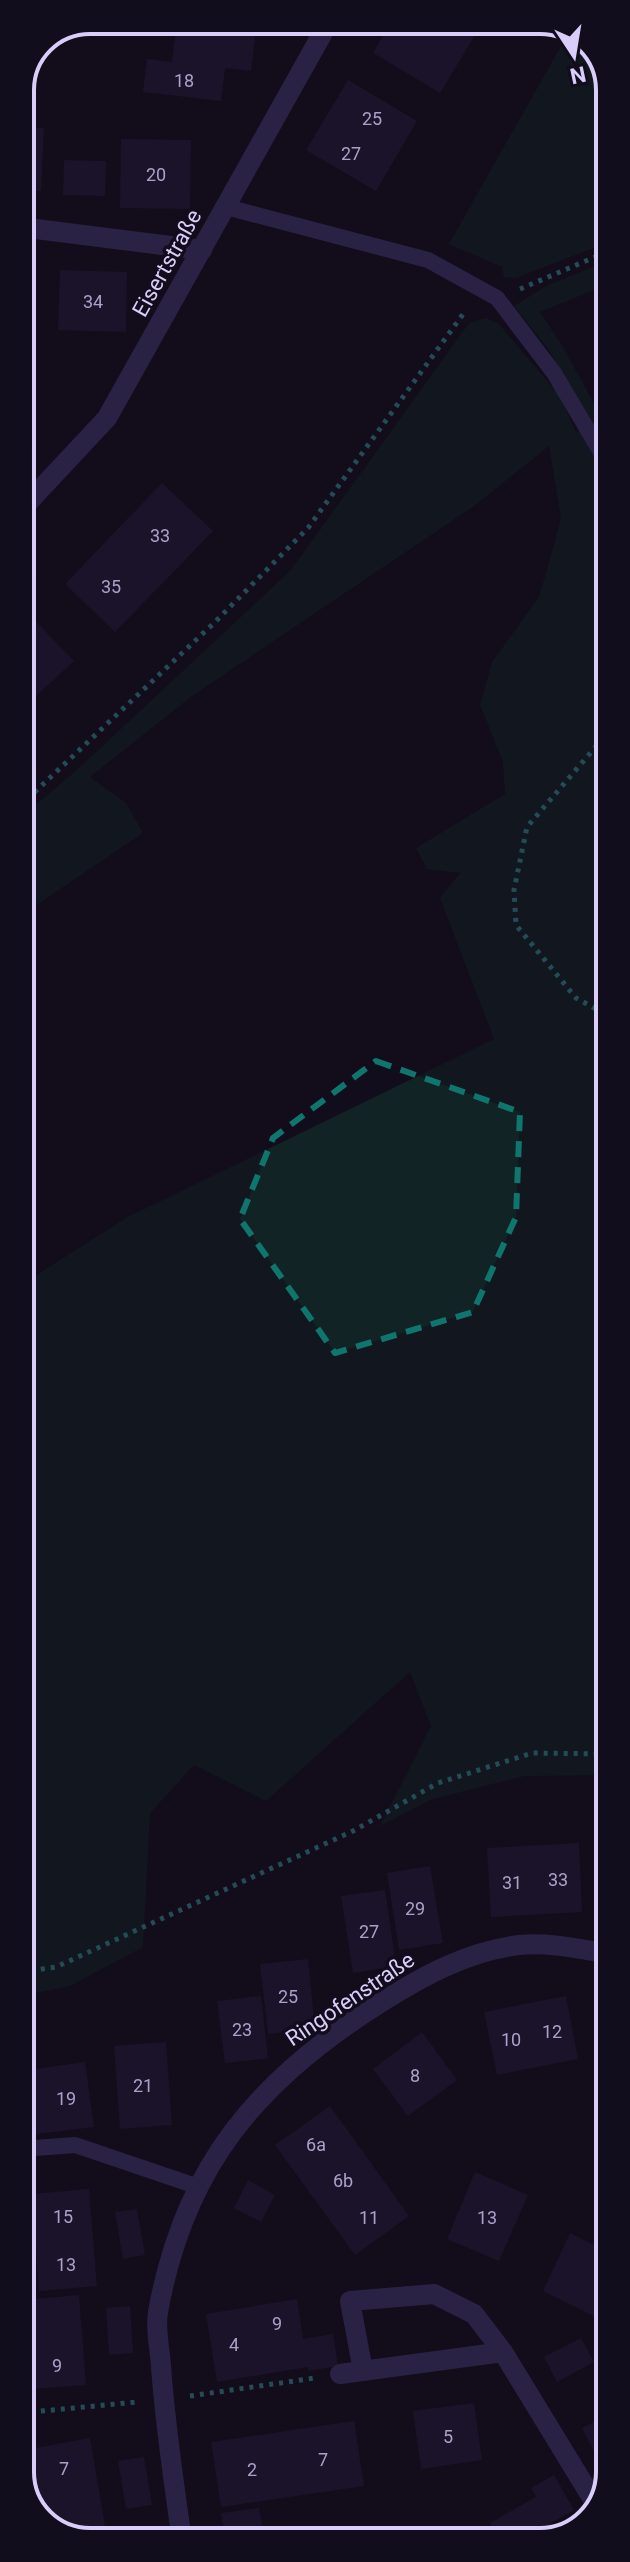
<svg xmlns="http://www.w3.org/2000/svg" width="630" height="2562" font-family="Roboto,sans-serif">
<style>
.green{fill:#112325}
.building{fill:#261b3b}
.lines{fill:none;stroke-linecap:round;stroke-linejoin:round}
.path{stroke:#389aa3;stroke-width:5;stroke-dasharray:4 6;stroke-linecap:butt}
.lane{stroke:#483d77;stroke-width:16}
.street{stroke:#483d77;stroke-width:20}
.marked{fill:none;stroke:#0f766e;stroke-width:6;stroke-dasharray:16 10;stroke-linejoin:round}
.labels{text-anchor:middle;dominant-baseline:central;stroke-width:7;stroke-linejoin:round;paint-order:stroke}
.number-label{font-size:18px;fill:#aca0ca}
.street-label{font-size:22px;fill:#d9cdfa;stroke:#120d1c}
.rim{fill:none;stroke:#d9cdfa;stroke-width:4}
</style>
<rect width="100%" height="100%" fill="#120d1c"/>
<path class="green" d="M570 30 586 38 609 77V242L516 278 504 277 502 267 449 244Z
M609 260V284L540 312 563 347 609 431 610 1775 524 1776 433 1799 380 1826 431 1726 410 1672 266 1801 194 1765 150 1813 143 1947 70 1986 21 1996V1285L126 1218 494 1039 440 898 460 873 427 869 416 848 505 794 503 762 480 705 492 662 539 597 551 556 561 517 549 446 474 506 192 696 90 777 126 803 143 833 20 916V818L78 769 291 570 469 323 486 318 499 324 559 395 576 432 594 428 549 350 514 306 546 286Z"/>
<path class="building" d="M177 20 256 29 251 71 225 68 221 101 143 92 147 59 172 62Z
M392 20H484L440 93 373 53Z
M348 80 417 121 376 191 306 150Z
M20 127 44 128 41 191H20Z
M121 139 191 140 190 209 120 208Z
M64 160 106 161 105 196 63 195Z
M60 270 127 272 126 332 58 330Z
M162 483 213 531 115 632 65 584Z
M20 605 74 661 20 711Z
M579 1843 582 1912 491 1917 487 1848Z
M430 1866 443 1943 399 1950 387 1873Z
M385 1890 396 1966 353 1973 341 1896Z
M308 1959 315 2029 268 2034 260 1964Z
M261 1996 268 2058 225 2063 217 2001Z
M566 1996 578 2059 497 2075 484 2012Z
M422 2032 457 2080 408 2116 373 2069Z
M166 2042 172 2125 120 2129 114 2046Z
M85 2062 94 2127 21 2136V2071Z
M330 2106 409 2216 355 2255 275 2145Z
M475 2172 528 2195 499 2261 447 2239Z
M248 2180 275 2195 261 2222 234 2208Z
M89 2189 97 2286 39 2291 32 2194Z
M137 2209 145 2255 123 2259 115 2212Z
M570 2233 610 2253V2324L543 2291Z
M79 2295 86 2385 32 2389 25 2300Z
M297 2299 303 2339 333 2334 338 2366 308 2371V2367L217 2382 206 2314Z
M130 2306 133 2353 109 2355 106 2308Z
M581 2338 594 2362 557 2382 544 2357Z
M474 2403 482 2460 421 2469 413 2411Z
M600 2419 603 2425 610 2422V2460L601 2465 582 2428Z
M354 2421 364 2486 221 2507 211 2442Z
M90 2438 107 2538V2541H81L43 2523 30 2449Z
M144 2457 152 2505 126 2509 118 2461Z
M554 2475 574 2510 551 2523 559 2537 553 2541H500L490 2523 536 2497 531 2488Z
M259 2508 264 2537 256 2541H225L221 2513Z"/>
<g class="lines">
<path class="path" d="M520 289 609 251
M604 478 609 529
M609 688 604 737 527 827 514 890 516 925 576 998 609 1016
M20 806 215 622 308 528 466 310
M21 1972 56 1967 353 1831 438 1783 532 1753 610 1754
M190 2396 315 2378
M21 2413 137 2402"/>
<path class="lane" d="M226 207 428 260 497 298 554 373 602 454
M21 2149 75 2145 199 2187"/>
<path class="street" d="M20 227 202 250
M20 511 107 418 330 20
M363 2371 350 2301 434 2294 474 2314 503 2352
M340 2374 503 2352 597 2506
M182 2541C174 2483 165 2425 161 2366 160 2349 155 2329 158 2312 184 2166 258 2080 380 2003 423 1976 468 1951 519 1945 549 1942 580 1949 610 1954"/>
</g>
<path d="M0 0H630V2562H0ZM376 1061 520 1112 516 1217 473 1312 335 1353 240 1219 273 1138Z" fill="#120d1c" fill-opacity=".55" fill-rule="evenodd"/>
<path class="marked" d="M376 1061 520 1112 516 1217 473 1312 335 1353 240 1219 273 1138Z"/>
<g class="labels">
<g class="number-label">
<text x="184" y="80">18</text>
<text x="372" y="118">25</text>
<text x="351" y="153">27</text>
<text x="156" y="174">20</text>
<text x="93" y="301">34</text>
<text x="160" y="535">33</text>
<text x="111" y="586">35</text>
<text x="558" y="1879">33</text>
<text x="512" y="1882">31</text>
<text x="415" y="1908">29</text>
<text x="369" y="1931">27</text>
<text x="288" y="1996">25</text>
<text x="242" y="2029">23</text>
<text x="552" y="2031">12</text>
<text x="511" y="2039">10</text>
<text x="415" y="2075">8</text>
<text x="143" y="2085">21</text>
<text x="66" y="2098">19</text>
<text x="316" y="2144">6a</text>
<text x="343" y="2180">6b</text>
<text x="63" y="2216">15</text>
<text x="369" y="2217">11</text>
<text x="487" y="2217">13</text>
<text x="66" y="2264">13</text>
<text x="277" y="2323">9</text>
<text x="234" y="2344">4</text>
<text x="57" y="2365">9</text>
<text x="448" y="2436">5</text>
<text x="323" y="2459">7</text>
<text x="64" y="2468">7</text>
<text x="252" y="2469">2</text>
</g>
<g class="street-label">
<text transform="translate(167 263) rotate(-61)">Eisertstraße</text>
<text transform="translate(350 1999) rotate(-34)">Ringofenstraße</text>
</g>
</g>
<path d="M0 0H630V2562H0ZM90 34H540A56 56 0 0 1 596 90V2472A56 56 0 0 1 540 2528H90A56 56 0 0 1 34 2472V90A56 56 0 0 1 90 34Z" fill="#120d1c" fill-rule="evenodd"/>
<path class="rim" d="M90 34H540A56 56 0 0 1 596 90V2472A56 56 0 0 1 540 2528H90A56 56 0 0 1 34 2472V90A56 56 0 0 1 90 34Z"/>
<g transform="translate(574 56) rotate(168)" stroke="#120d1c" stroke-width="6" paint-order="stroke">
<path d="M0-6L14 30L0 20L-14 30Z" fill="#d9cdfa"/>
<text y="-12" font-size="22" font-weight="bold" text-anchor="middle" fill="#d9cdfa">N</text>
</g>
</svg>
